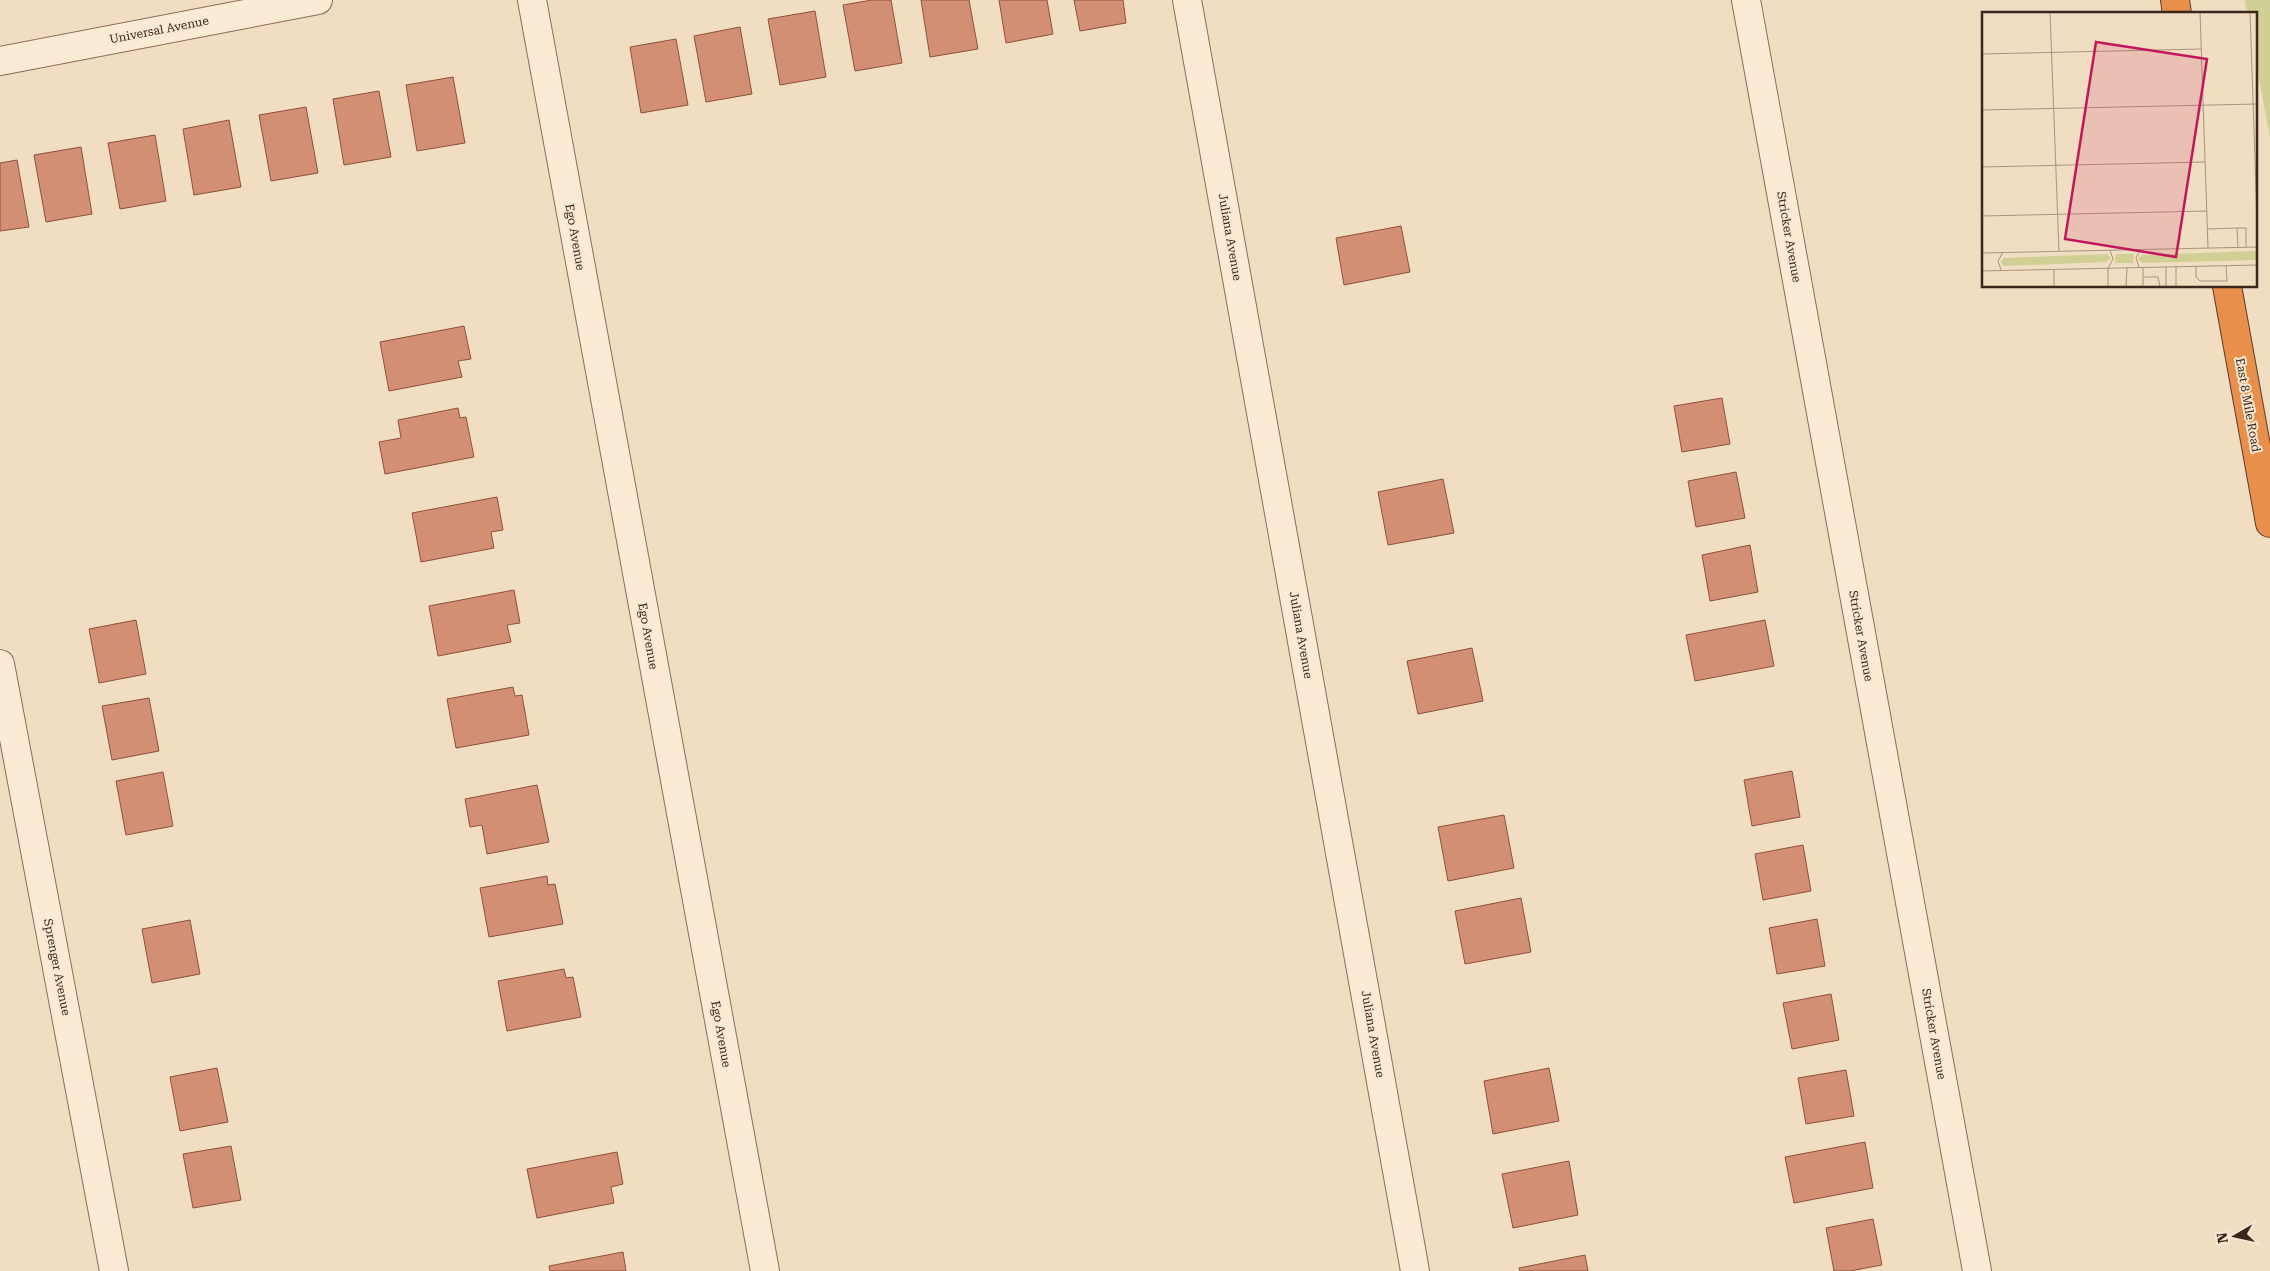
<svg xmlns="http://www.w3.org/2000/svg" width="2270" height="1271" font-family="'Roboto Serif',serif">
<style>
.green{fill:#d0d094}
.building{fill:#d28f74;stroke:#8d513b}
.lines{fill:none;stroke-linecap:round;stroke-linejoin:round}
.minor-casing{stroke:#8c6d57;stroke-width:30}
.highway-casing{stroke:#5a3b2c;stroke-width:30}
.minor{stroke:#fbebd5;stroke-width:28}
.highway{stroke:#e78f4b;stroke-width:28}
.labels{text-anchor:middle;dominant-baseline:central;stroke-width:4;stroke-linejoin:round;paint-order:stroke}
.street-label{font-size:12px;fill:#3b271c;stroke:#f8e8d1}
.inset-road{fill:none;stroke:#a8947f;stroke-width:1}
.view{fill:#c2185b;fill-opacity:0.15;stroke:#c2185b;stroke-width:2.5}
.inset-edge{fill:none;stroke:#3b271c;stroke-width:2.5}
</style>
<rect width="100%" height="100%" fill="#f1ddc1"/>
<path class="green" d="M2245 0H2270V138L2256 63V14H2247Z"/>
<path class="building" d="M872 0H891L902 63 855 71 843 5Z
M921 0H969L978 49 930 57Z
M999 0H1047L1053 34 1006 43Z
M1074 0H1123L1126 23 1080 31Z
M815 11 826 77 780 85 768 19Z
M740 27 752 94 706 102 694 36Z
M676 39 688 105 641 113 630 47Z
M453 77 465 143 417 151 406 85Z
M379 91 391 157 344 165 333 99Z
M306 107 318 173 271 181 259 115Z
M229 120 241 187 194 195 183 129Z
M155 135 166 201 120 209 108 143Z
M81 147 92 214 46 222 34 155Z
M17 160 29 227 0 231V163Z
M1401 226 1410 272 1344 285 1336 238Z
M464 326 471 359 458 361 462 377 389 391 380 342Z
M1722 398 1730 444 1682 452 1674 406Z
M458 408 460 418 466 417 474 457 385 474 379 442 401 438 398 420Z
M1736 472 1745 518 1696 527 1688 481Z
M1443 479 1454 533 1388 545 1378 492Z
M497 497 503 530 491 532 494 548 421 562 412 513Z
M1750 545 1758 592 1710 601 1702 555Z
M514 590 520 623 507 625 511 642 438 656 429 606Z
M136 620 146 674 99 683 89 629Z
M1765 620 1774 666 1695 681 1686 635Z
M1472 648 1483 701 1418 714 1407 661Z
M513 687 515 696 522 695 529 735 456 748 447 699Z
M149 698 159 751 112 760 102 706Z
M1792 771 1800 817 1752 826 1744 780Z
M163 772 173 826 126 835 116 781Z
M537 785 549 842 487 854 482 825 470 827 465 799Z
M1504 815 1514 868 1448 881 1438 827Z
M1803 845 1811 891 1763 900 1755 854Z
M547 876 548 885 555 884 563 924 489 937 480 888Z
M1521 898 1531 952 1465 964 1455 911Z
M1817 919 1825 966 1777 974 1769 928Z
M190 920 200 974 152 983 142 929Z
M564 969 566 978 573 977 581 1017 507 1031 498 981Z
M1831 994 1839 1040 1792 1049 1783 1003Z
M217 1068 228 1122 180 1131 170 1077Z
M1549 1068 1559 1121 1493 1134 1484 1081Z
M1846 1070 1854 1116 1806 1124 1798 1078Z
M1865 1142 1873 1188 1794 1203 1785 1157Z
M231 1146 241 1200 193 1208 183 1154Z
M617 1152 623 1184 611 1187 614 1203 537 1218 527 1169Z
M1569 1161 1578 1215 1513 1228 1502 1174Z
M1873 1219 1882 1265 1850 1271H1834L1826 1228Z
M623 1252 626 1271H550L549 1266Z
M1585 1255 1588 1271H1520L1519 1268Z"/>
<g class="lines">
<defs>
<path id="minor" d="M532 0 765 1271
M1187 0 1415 1271
M1746 0 1977 1271
M0 61 318 0
M0 664 114 1271"/>
<path id="highway" d="M2175 0 2177 14
M2227 286 2270 523"/>
</defs>
<use href="#minor" class="minor-casing"/>
<use href="#highway" class="highway-casing"/>
<use href="#minor" class="minor"/>
<use href="#highway" class="highway"/>
</g>
<g class="labels">
<g class="street-label">
<text transform="translate(159 30) rotate(-11)">Universal Avenue</text>
<text transform="translate(575 237) rotate(80)">Ego Avenue</text>
<text transform="translate(1230 237) rotate(80)">Juliana Avenue</text>
<text transform="translate(1789 237) rotate(80)">Stricker Avenue</text>
<text transform="translate(2248 405) rotate(80)">East 8 Mile Road</text>
<text transform="translate(1301 635) rotate(80)">Juliana Avenue</text>
<text transform="translate(648 636) rotate(80)">Ego Avenue</text>
<text transform="translate(1861 636) rotate(80)">Stricker Avenue</text>
<text transform="translate(57 967) rotate(79)">Sprenger Avenue</text>
<text transform="translate(721 1034) rotate(80)">Ego Avenue</text>
<text transform="translate(1373 1034) rotate(80)">Juliana Avenue</text>
<text transform="translate(1934 1034) rotate(80)">Stricker Avenue</text>
</g>
</g>
<g transform="translate(1982 12)">
<rect width="275" height="275" fill="#f1ddc1"/>
<path d="M275 239V248L160 251 156 247 160 243ZM125 242 129 246 124 250 22 254 19 250 22 246ZM134 242H152L151 251H133Z" fill="#d0d094"/>
<path class="inset-road" d="M68 0 77 239M218 0 226 236M268 0 275 207M0 42 219 37M0 98 275 92M0 155 223 150M0 204 225 199M225 217 255 216M256 235 255 216H264V235M0 241 275 235M214 254V265L218 269H245L244 253M157 255 154 246 159 237M161 255V275M184 255V275M126 256 131 247 128 238M72 257V275M19 258 16 249 21 240M0 259 275 253M161 265H176L178 275M126 275V256M144 275 145 255M194 275V254"/>
<path class="view" d="M114 30 225 47 194 245 83 227Z"/>
<rect width="275" height="275" class="inset-edge"/>
</g>
<g transform="translate(2235 1236) rotate(261)" stroke="#f8e8d1" stroke-width="4" paint-order="stroke">
<path d="M0-4L9 19L0 12L-9 19Z" fill="#3b271c"/>
<text y="-8" font-size="14" font-weight="bold" text-anchor="middle" fill="#3b271c">N</text>
</g>
</svg>
